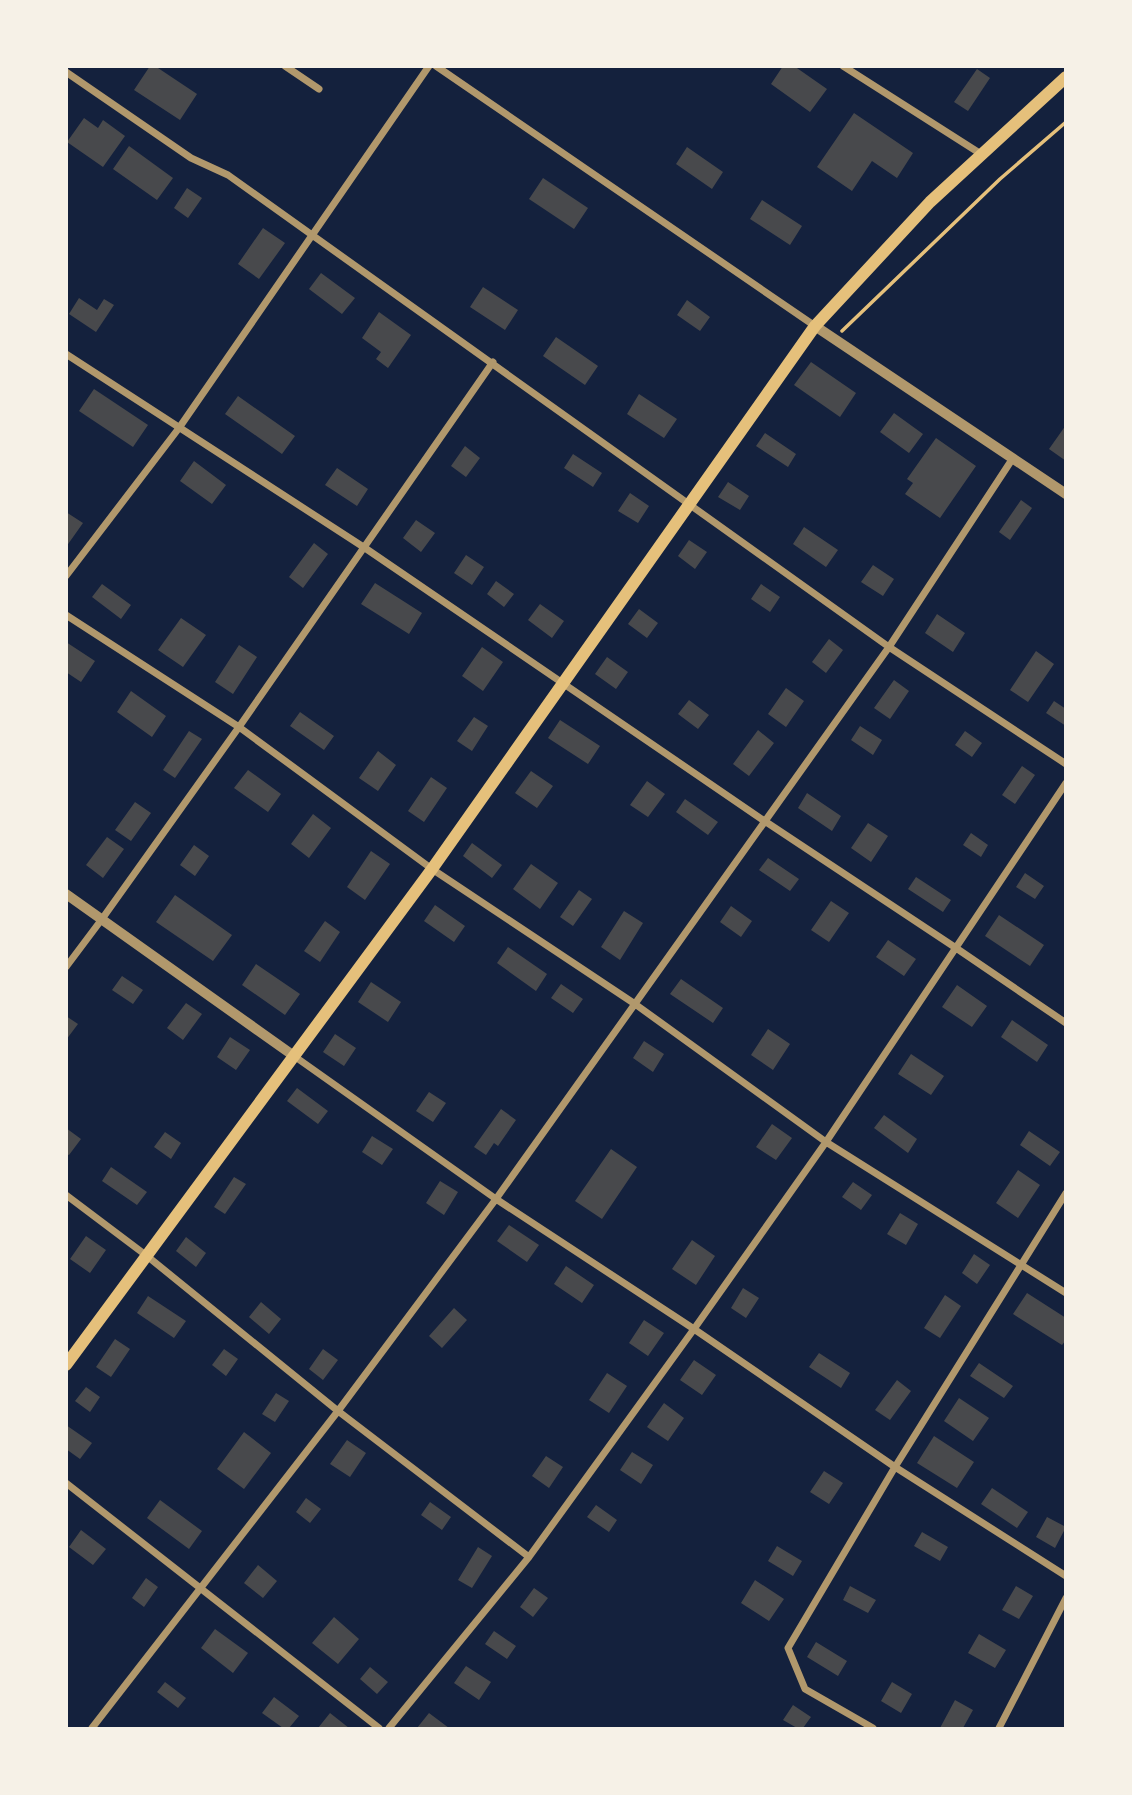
<svg xmlns="http://www.w3.org/2000/svg" width="1132" height="1795" font-family="'Crimson Pro',serif">
<style>
.building{fill:#48494c}
.lines{fill:none;stroke-linecap:round;stroke-linejoin:round}
.path{stroke:#e5c07b;stroke-width:3.5}
.minor{stroke:#b1986c;stroke-width:7}
.tertiary{stroke:#b1986c;stroke-width:10}
.secondary{stroke:#e5c07b;stroke-width:12}
</style>
<rect width="100%" height="100%" fill="#14213d"/>
<path class="building" d="M150 66H155L197 94 180 120 134 90Z
M783 66H794L827 89 810 112 771 84Z
M977 69 990 78 968 111 954 102Z
M854 113 913 153 897 178 872 161 852 191 817 167Z
M84 118 98 128 103 120 125 136 103 167 67 142Z
M129 146 173 178 157 200 113 169Z
M687 147 723 172 712 189 676 164Z
M543 178 588 208 574 229 529 199Z
M187 188 202 198 188 218 174 208Z
M762 200 802 226 790 245 750 219Z
M263 228 285 243 259 279 238 264Z
M321 273 355 298 342 314 309 289Z
M483 287 518 310 505 330 470 307Z
M79 298 97 310 104 299 114 305 96 332 69 314Z
M687 300 710 317 700 331 677 315Z
M379 312 411 335 388 368 376 359 381 352 362 338Z
M556 337 598 366 585 385 543 356Z
M811 362 856 393 840 417 794 385Z
M94 389 148 425 133 447 79 411Z
M639 394 677 419 664 438 627 414Z
M238 396 295 436 282 454 225 414Z
M894 413 923 434 909 453 880 432Z
M1066 425V461L1049 449Z
M765 433 796 454 788 467 756 446Z
M936 438 976 466 940 518 905 494 913 483 907 479Z
M465 446 480 458 466 477 451 466Z
M573 454 602 473 593 487 564 468Z
M194 461 226 485 212 504 180 481Z
M337 468 368 489 357 506 325 485Z
M728 482 749 496 740 510 718 497Z
M630 493 649 506 638 523 618 511Z
M1021 500 1032 508 1010 540 999 532Z
M66 512 83 523 66 547Z
M416 520 435 533 421 552 403 538Z
M804 527 838 550 826 567 793 544Z
M689 540 707 552 695 569 678 556Z
M314 543 328 554 303 588 289 577Z
M466 555 484 567 472 585 454 573Z
M873 565 894 579 883 596 861 582Z
M496 581 514 594 504 607 487 594Z
M375 583 422 613 409 634 361 604Z
M102 584 131 605 121 619 92 597Z
M761 584 780 597 770 612 751 599Z
M540 604 564 621 552 638 528 620Z
M639 609 658 623 647 638 628 624Z
M937 614 965 633 953 652 925 633Z
M181 618 206 635 183 667 158 650Z
M829 639 843 650 826 673 812 662Z
M66 642 95 661 81 682 66 672Z
M239 645 257 657 233 694 215 682Z
M482 647 503 662 483 691 462 676Z
M1036 651 1054 664 1028 702 1010 690Z
M607 657 628 672 616 689 595 674Z
M894 680 909 691 890 719 874 708Z
M786 688 804 701 786 727 768 714Z
M131 691 166 716 152 737 117 712Z
M689 700 709 715 698 729 678 714Z
M1054 701 1066 709V726L1046 713Z
M300 712 334 736 324 750 290 726Z
M474 717 488 726 472 751 457 741Z
M560 720 600 746 588 764 548 738Z
M860 726 882 740 873 755 851 740Z
M758 730 774 743 749 776 733 764Z
M189 731 202 739 175 778 163 770Z
M965 731 982 743 972 757 955 745Z
M378 751 396 765 378 791 359 778Z
M1022 766 1035 775 1015 804 1002 795Z
M248 770 281 794 268 812 234 788Z
M531 771 553 786 537 808 515 793Z
M431 777 447 788 424 822 408 811Z
M647 781 665 794 648 817 630 805Z
M807 793 841 816 832 831 798 808Z
M685 799 718 822 708 835 676 812Z
M135 802 151 813 131 841 115 830Z
M313 814 331 828 309 858 291 844Z
M868 823 888 836 871 862 851 848Z
M971 833 988 845 981 857 963 845Z
M107 837 124 849 103 878 86 865Z
M472 843 502 865 492 878 463 856Z
M194 845 209 856 195 876 180 865Z
M371 851 390 864 365 900 347 887Z
M768 858 799 879 790 891 759 870Z
M531 864 558 883 540 909 513 889Z
M1025 873 1044 886 1035 899 1016 887Z
M916 877 951 900 943 912 908 889Z
M579 890 592 899 573 926 560 917Z
M175 895 232 935 213 961 156 922Z
M831 901 849 913 829 942 811 930Z
M435 905 465 926 454 942 424 921Z
M731 906 752 921 741 937 720 922Z
M624 911 643 923 620 960 601 947Z
M999 915 1044 945 1030 966 985 936Z
M325 921 340 932 320 962 304 951Z
M888 940 916 959 904 976 876 957Z
M508 947 547 974 536 991 497 963Z
M256 964 300 994 285 1015 242 985Z
M122 976 143 990 133 1004 112 990Z
M681 979 723 1008 713 1023 670 994Z
M371 982 401 1002 388 1022 358 1002Z
M561 984 583 999 573 1013 551 998Z
M957 985 987 1006 972 1027 942 1007Z
M186 1003 202 1014 183 1040 167 1028Z
M66 1016 78 1024 66 1040Z
M1012 1020 1048 1045 1037 1062 1001 1037Z
M768 1029 790 1044 773 1070 751 1055Z
M335 1034 356 1048 344 1066 323 1052Z
M230 1037 250 1050 236 1070 217 1057Z
M644 1041 664 1054 653 1072 633 1058Z
M911 1054 944 1076 931 1095 898 1074Z
M297 1088 328 1111 318 1124 287 1101Z
M429 1092 446 1103 433 1122 416 1111Z
M501 1109 516 1120 498 1146 494 1143 486 1155 474 1147Z
M884 1115 917 1139 908 1153 874 1128Z
M772 1124 792 1138 776 1160 756 1147Z
M66 1128 81 1139 69 1155 66 1154Z
M1029 1131 1060 1152 1050 1166 1020 1145Z
M165 1132 181 1143 171 1159 154 1147Z
M372 1136 393 1149 382 1165 362 1152Z
M611 1149 637 1167 602 1219 575 1201Z
M111 1167 147 1192 137 1205 102 1181Z
M1018 1170 1040 1185 1018 1218 996 1203Z
M234 1177 246 1184 225 1214 214 1207Z
M440 1181 458 1192 444 1215 426 1203Z
M853 1182 872 1195 861 1210 842 1197Z
M900 1213 918 1224 906 1245 887 1234Z
M509 1225 539 1245 527 1262 497 1241Z
M86 1236 106 1250 90 1273 70 1259Z
M186 1237 206 1253 196 1267 176 1251Z
M692 1240 715 1256 696 1285 672 1269Z
M974 1254 990 1265 977 1284 962 1273Z
M566 1266 594 1285 582 1303 554 1284Z
M743 1288 759 1298 746 1318 731 1308Z
M1027 1293 1066 1318V1340L1062 1345 1013 1314Z
M945 1295 961 1306 940 1338 924 1328Z
M148 1296 186 1321 174 1338 137 1313Z
M261 1302 281 1319 269 1334 249 1317Z
M454 1308 467 1320 442 1348 429 1336Z
M644 1320 664 1333 648 1356 629 1343Z
M115 1339 130 1349 111 1377 96 1367Z
M224 1349 238 1359 226 1376 212 1365Z
M323 1349 338 1360 323 1380 309 1369Z
M819 1353 850 1373 841 1388 809 1367Z
M694 1360 716 1375 702 1395 680 1380Z
M979 1363 1013 1386 1004 1398 970 1376Z
M607 1373 627 1386 609 1413 589 1400Z
M897 1380 911 1391 890 1420 875 1410Z
M86 1387 100 1397 90 1412 75 1401Z
M276 1393 289 1401 275 1422 262 1414Z
M959 1398 989 1418 973 1441 944 1421Z
M664 1403 684 1418 668 1441 647 1427Z
M66 1425 92 1443 80 1459 66 1449Z
M244 1432 271 1453 244 1489 217 1469Z
M934 1436 974 1462 957 1488 917 1463Z
M347 1440 366 1453 350 1477 330 1464Z
M632 1452 653 1465 641 1484 620 1470Z
M546 1456 563 1467 549 1488 532 1476Z
M824 1471 843 1483 829 1504 810 1492Z
M992 1488 1028 1512 1017 1528 981 1504Z
M306 1498 321 1509 310 1523 296 1512Z
M160 1500 202 1531 189 1549 147 1518Z
M430 1502 451 1517 442 1530 421 1515Z
M596 1505 617 1520 609 1532 587 1517Z
M1047 1517 1066 1527 1055 1548 1036 1537Z
M81 1530 106 1549 93 1565 69 1547Z
M922 1532 948 1547 940 1561 914 1546Z
M777 1546 802 1561 793 1576 768 1561Z
M478 1547 492 1556 472 1588 458 1580Z
M258 1565 277 1581 263 1598 244 1583Z
M146 1578 158 1587 144 1607 132 1598Z
M755 1580 784 1599 769 1621 741 1603Z
M850 1586 876 1600 868 1613 843 1600Z
M1016 1586 1033 1596 1019 1619 1002 1610Z
M534 1588 548 1598 533 1617 520 1607Z
M334 1617 359 1639 338 1664 312 1643Z
M215 1629 248 1653 233 1673 201 1648Z
M494 1631 516 1646 507 1659 485 1644Z
M979 1634 1006 1650 995 1668 968 1653Z
M816 1642 847 1661 838 1676 807 1657Z
M466 1666 491 1682 479 1700 454 1683Z
M370 1667 388 1682 377 1694 360 1679Z
M165 1682 186 1698 178 1708 157 1692Z
M892 1682 912 1694 901 1713 881 1701Z
M274 1697 299 1716 289 1728H283L262 1713Z
M955 1700 973 1710 963 1728H940Z
M793 1705 811 1717 803 1728H797L783 1720Z
M330 1713 349 1728H318Z
M429 1713 449 1728H417Z"/>
<g class="lines">
<path class="path" d="M842 331 1000 179 1066 122"/>
<path class="minor" d="M285 66 319 89
M436 66 815 326
M843 66 981 154
M66 72 191 158 228 175 889 647 1066 764
M66 354 365 548 763 820 956 948 1066 1023
M66 576 179 428 429 66
M66 615 239 727 432 869 635 1004 826 1142 1066 1293
M66 967 102 919 239 727 493 362
M294 1056 496 1199 694 1329 895 1467 1066 1576
M66 1195 147 1256 338 1411 529 1557
M66 1483 379 1728
M92 1728 338 1411 496 1199 889 647 1013 458
M389 1728 529 1557 694 1329 826 1142 1066 783
M873 1728 805 1689 788 1648 895 1467 1066 1193
M999 1728 1066 1598"/>
<path class="tertiary" d="M815 326 1066 494
M66 894 294 1056"/>
<path class="secondary" d="M66 1365 432 869 815 326 930 202 1066 77"/>
</g>
<rect width="1132" height="1795" fill="none" stroke="#f6f1e7" stroke-width="136"/>
</svg>
